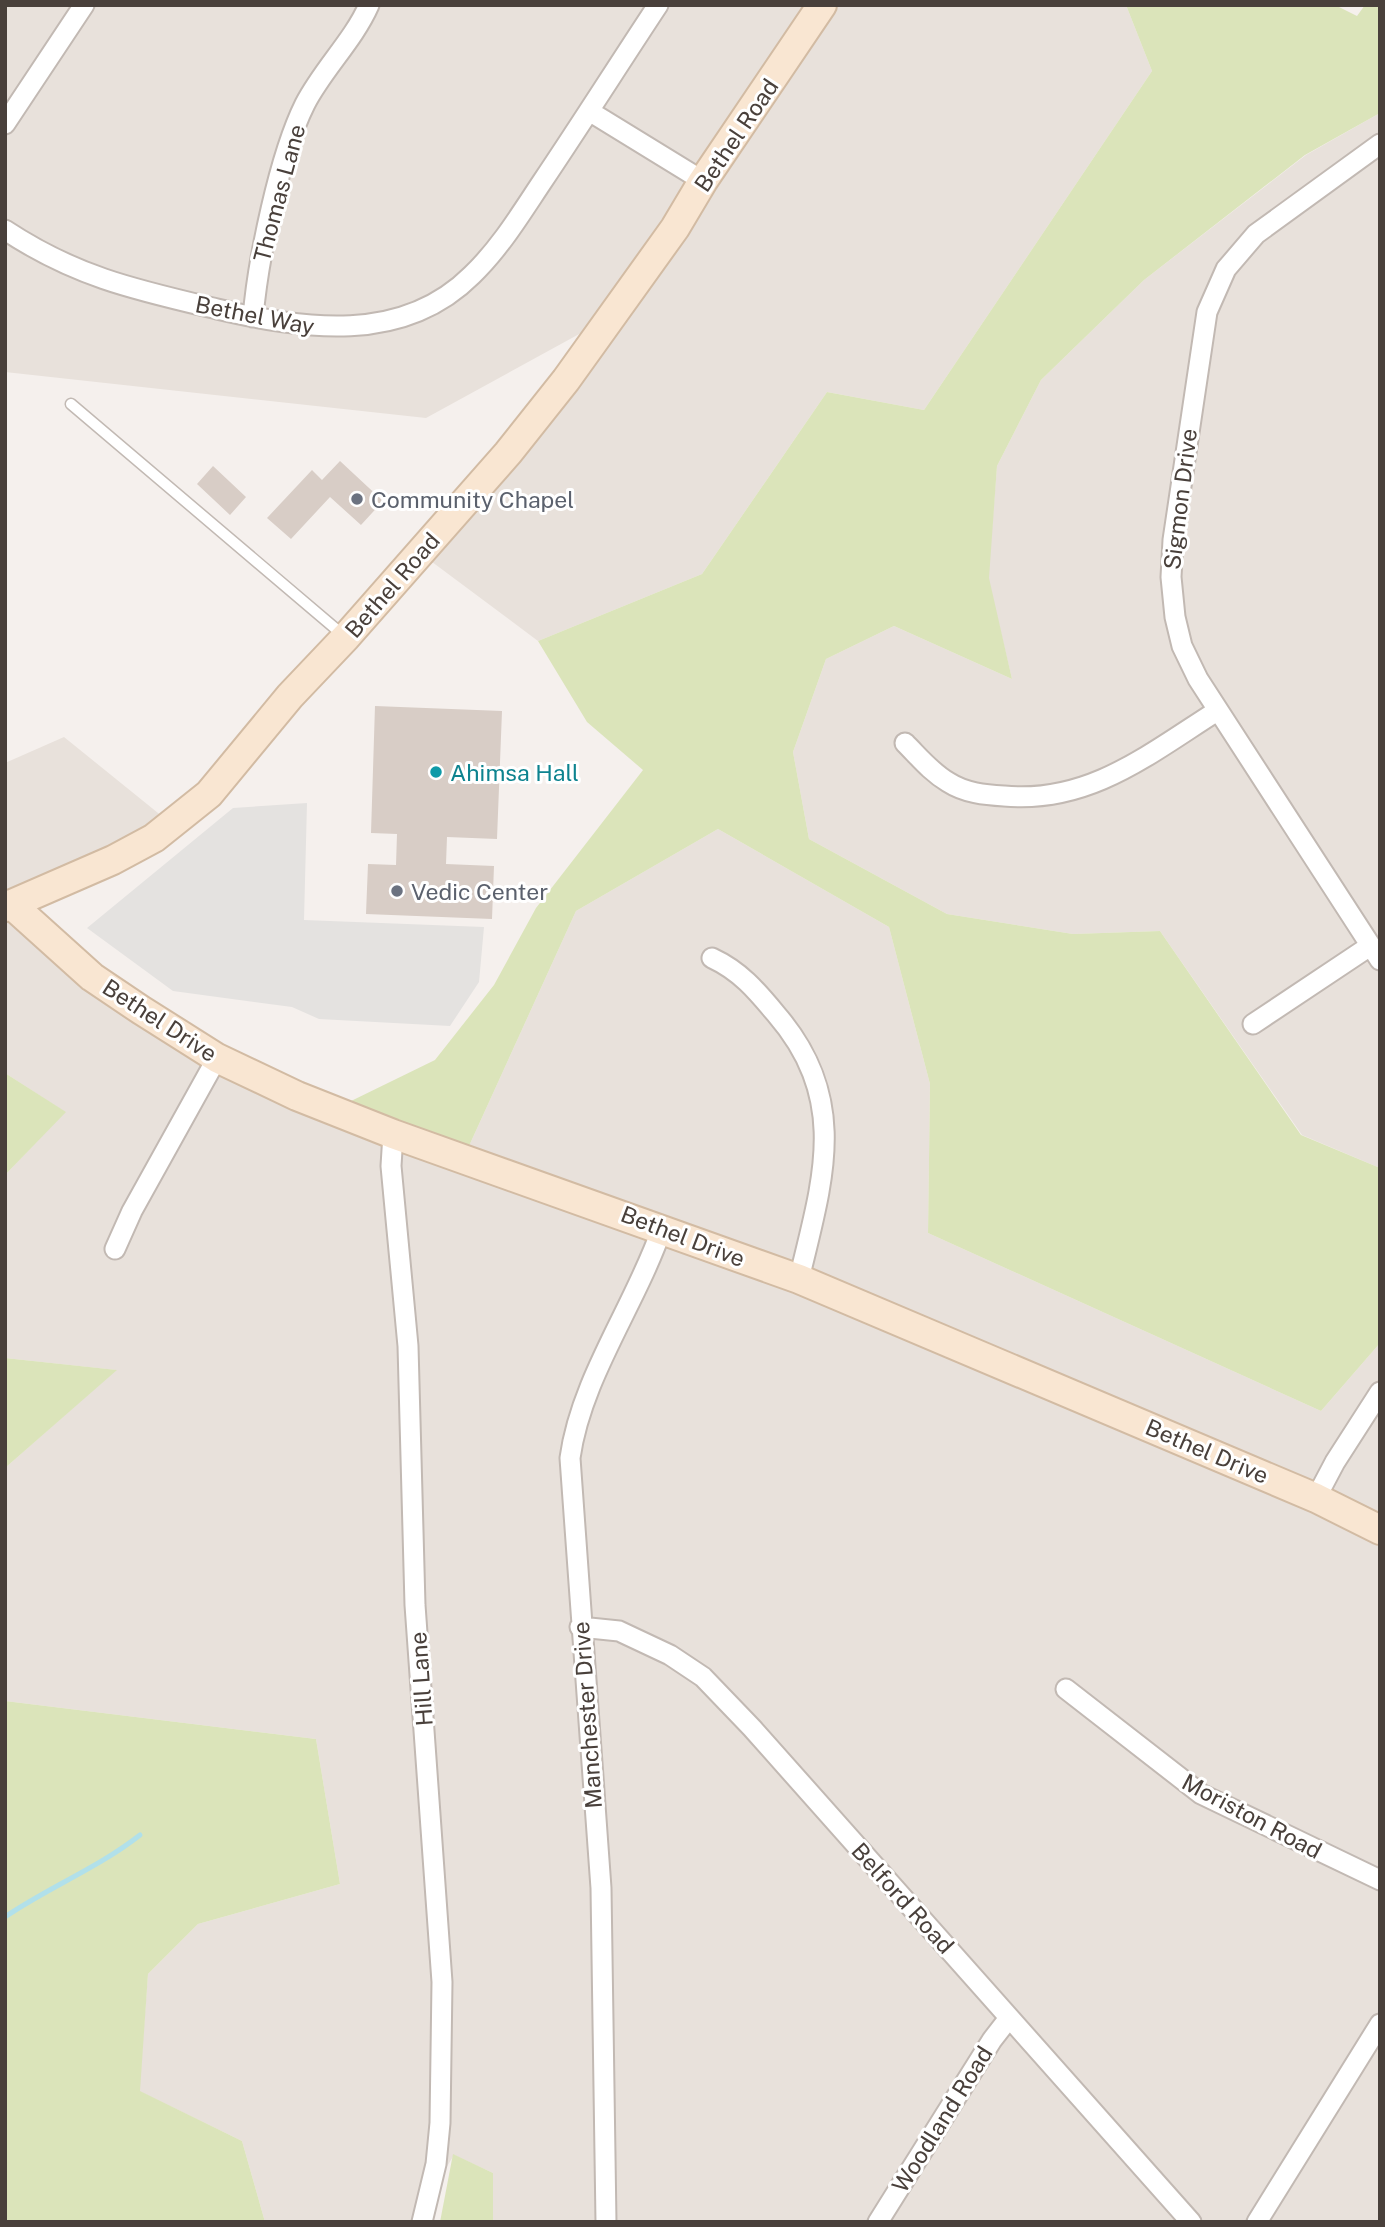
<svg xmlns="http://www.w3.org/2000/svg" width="1385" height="2227" font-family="'Public Sans',sans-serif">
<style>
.residential{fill:#e8e1db}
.green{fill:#dbe4ba}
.parking{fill:#e4e2e0}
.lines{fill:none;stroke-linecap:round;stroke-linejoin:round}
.stream{stroke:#b1e0ea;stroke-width:5}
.building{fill:#d8cdc6}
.lane-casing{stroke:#c2b9b3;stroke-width:13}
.street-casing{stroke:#c2b9b3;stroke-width:23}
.secondary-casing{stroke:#d2bba3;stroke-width:32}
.lane{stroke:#fff;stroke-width:10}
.street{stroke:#fff;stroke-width:19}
.secondary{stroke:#f9e6d2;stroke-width:28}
.worship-dot{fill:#6b7280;stroke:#fff;stroke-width:2.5}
.culture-dot{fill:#0f9aa8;stroke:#fff;stroke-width:2.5}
.labels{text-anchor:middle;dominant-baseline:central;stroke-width:6;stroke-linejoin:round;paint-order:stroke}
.street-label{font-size:23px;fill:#49403b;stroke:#fff}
.worship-label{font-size:23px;fill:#5b616d;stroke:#fff;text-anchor:start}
.culture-label{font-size:23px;fill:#0d838f;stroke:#fff;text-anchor:start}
</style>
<rect width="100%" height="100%" fill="#f5f0ed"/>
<path class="residential" d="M5 5H1126L1152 71 924 410 827 392 702 574 538 641 416 550 592 327 426 418 5 372Z
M1380 113V1168L1302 1135 1160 931 1073 934 947 914 809 839 793 752 826 659 894 626 1012 679 988 578 997 466 1041 380 1144 280 1306 155Z
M64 737 163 817 13 918 162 1041 349 1102 469 1146 576 911 718 829 889 927 930 1084 928 1233 1321 1411 1380 1343V2222H493V2173L454 2155 413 2222H265L242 2141 139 2091 148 1974 198 1924 340 1884 316 1739 5 1701V1468L116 1370 5 1358V1175L65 1112 5 1073V763Z"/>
<path class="green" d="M1126 5H1335L1357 16 1365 5H1380V113L1305 155 1144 280 1041 380 997 466 989 578 1012 679 894 626 826 659 793 752 809 839 947 914 1073 934 1160 931 1301 1135 1380 1168V1343L1321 1411 928 1233 930 1084 889 927 718 829 576 911 469 1146 349 1102 435 1060 494 985 536 908 643 770 587 722 538 641 702 574 827 392 924 410 1152 71Z
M5 1073 66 1112 5 1175Z
M5 1358 117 1370 5 1468Z
M5 1701 316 1739 340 1884 198 1924 148 1974 140 2091 242 2141 265 2222H5Z
M453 2154 493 2173V2222H440Z"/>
<path class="parking" d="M307 803 304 920 484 927 479 982 450 1026 319 1019 292 1007 173 991 87 928 233 808Z"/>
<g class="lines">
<path class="stream" d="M5 1917C49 1887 98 1868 140 1835"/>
</g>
<path class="building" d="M340 461 383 501 361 525 330 497 291 539 267 518 312 470 322 480Z
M213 466 246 497 230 515 197 484Z
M375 706 502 711 497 839 447 837 446 864 494 866 492 919 366 914 368 864 396 865 397 834 371 833Z"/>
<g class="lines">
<defs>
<path id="lane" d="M71 404 343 635"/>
<path id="street" d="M589 111 703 181
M5 124 84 5
M1380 144 1256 234 1226 269 1207 312 1173 540 1171 577 1175 617 1182 646 1198 679 1380 960
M5 230C76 277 136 290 217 309 303 329 402 345 472 275 500 248 520 215 542 182 581 124 619 64 658 5
M253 317C258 260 279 156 305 104 323 69 353 41 369 5
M905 743C919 757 931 772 948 782 965 793 985 795 1004 796 1089 804 1149 754 1217 711
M712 958C740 971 756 990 776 1014 850 1100 823 1179 799 1279
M1253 1024 1370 946
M393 1134 391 1166 408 1346 415 1605 442 1982 440 2123 436 2164 422 2222
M115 1249 132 1211 217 1058
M1316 1498 1335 1462 1380 1392
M580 1627 619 1631 670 1655 703 1677 752 1728 1191 2222
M1066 1689 1201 1794 1380 1880
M606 2222 601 1888 570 1458C581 1378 636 1304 662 1228
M878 2222 992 2040 1009 2018
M1257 2222 1380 2024"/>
<path id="secondary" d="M11 904 92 977 141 1010 217 1058 297 1096 393 1134 799 1279 1316 1498 1380 1530
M5 907 113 860 154 838 209 794 290 696 346 637 508 453 566 380 675 228 703 181 822 5"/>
</defs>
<use href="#lane" class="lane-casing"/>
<use href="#street" class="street-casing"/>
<use href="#secondary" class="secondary-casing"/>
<use href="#lane" class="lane"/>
<use href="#street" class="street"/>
<use href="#secondary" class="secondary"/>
</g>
<g class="worship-dot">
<circle cx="357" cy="499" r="7"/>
<circle cx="397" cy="891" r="7"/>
</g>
<circle class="culture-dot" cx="436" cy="772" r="7"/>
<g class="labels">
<g class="street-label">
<text transform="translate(736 135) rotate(-56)">Bethel Road</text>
<text transform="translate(279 193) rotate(-75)">Thomas Lane</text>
<text transform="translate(255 315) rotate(11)">Bethel Way</text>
<text transform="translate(1180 499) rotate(-83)">Sigmon Drive</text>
<text transform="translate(392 585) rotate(-49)">Bethel Road</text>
<text transform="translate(160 1020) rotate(33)">Bethel Drive</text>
<text transform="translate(683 1236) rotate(21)">Bethel Drive</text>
<text transform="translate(1207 1451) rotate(23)">Bethel Drive</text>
<text transform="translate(421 1679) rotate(-94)">Hill Lane</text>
<text transform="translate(587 1715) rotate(-94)">Manchester Drive</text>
<text transform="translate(1252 1816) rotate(28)">Moriston Road</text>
<text transform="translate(903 1898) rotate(48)">Belford Road</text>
<text transform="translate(942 2119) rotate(-58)">Woodland Road</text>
</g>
<g class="worship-label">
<text x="371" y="499">Community Chapel</text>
<text x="411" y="891">Vedic Center</text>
</g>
<g class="culture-label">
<text x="450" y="772">Ahimsa Hall</text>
</g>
</g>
<rect width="1385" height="2227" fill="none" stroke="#49403b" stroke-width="14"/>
</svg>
